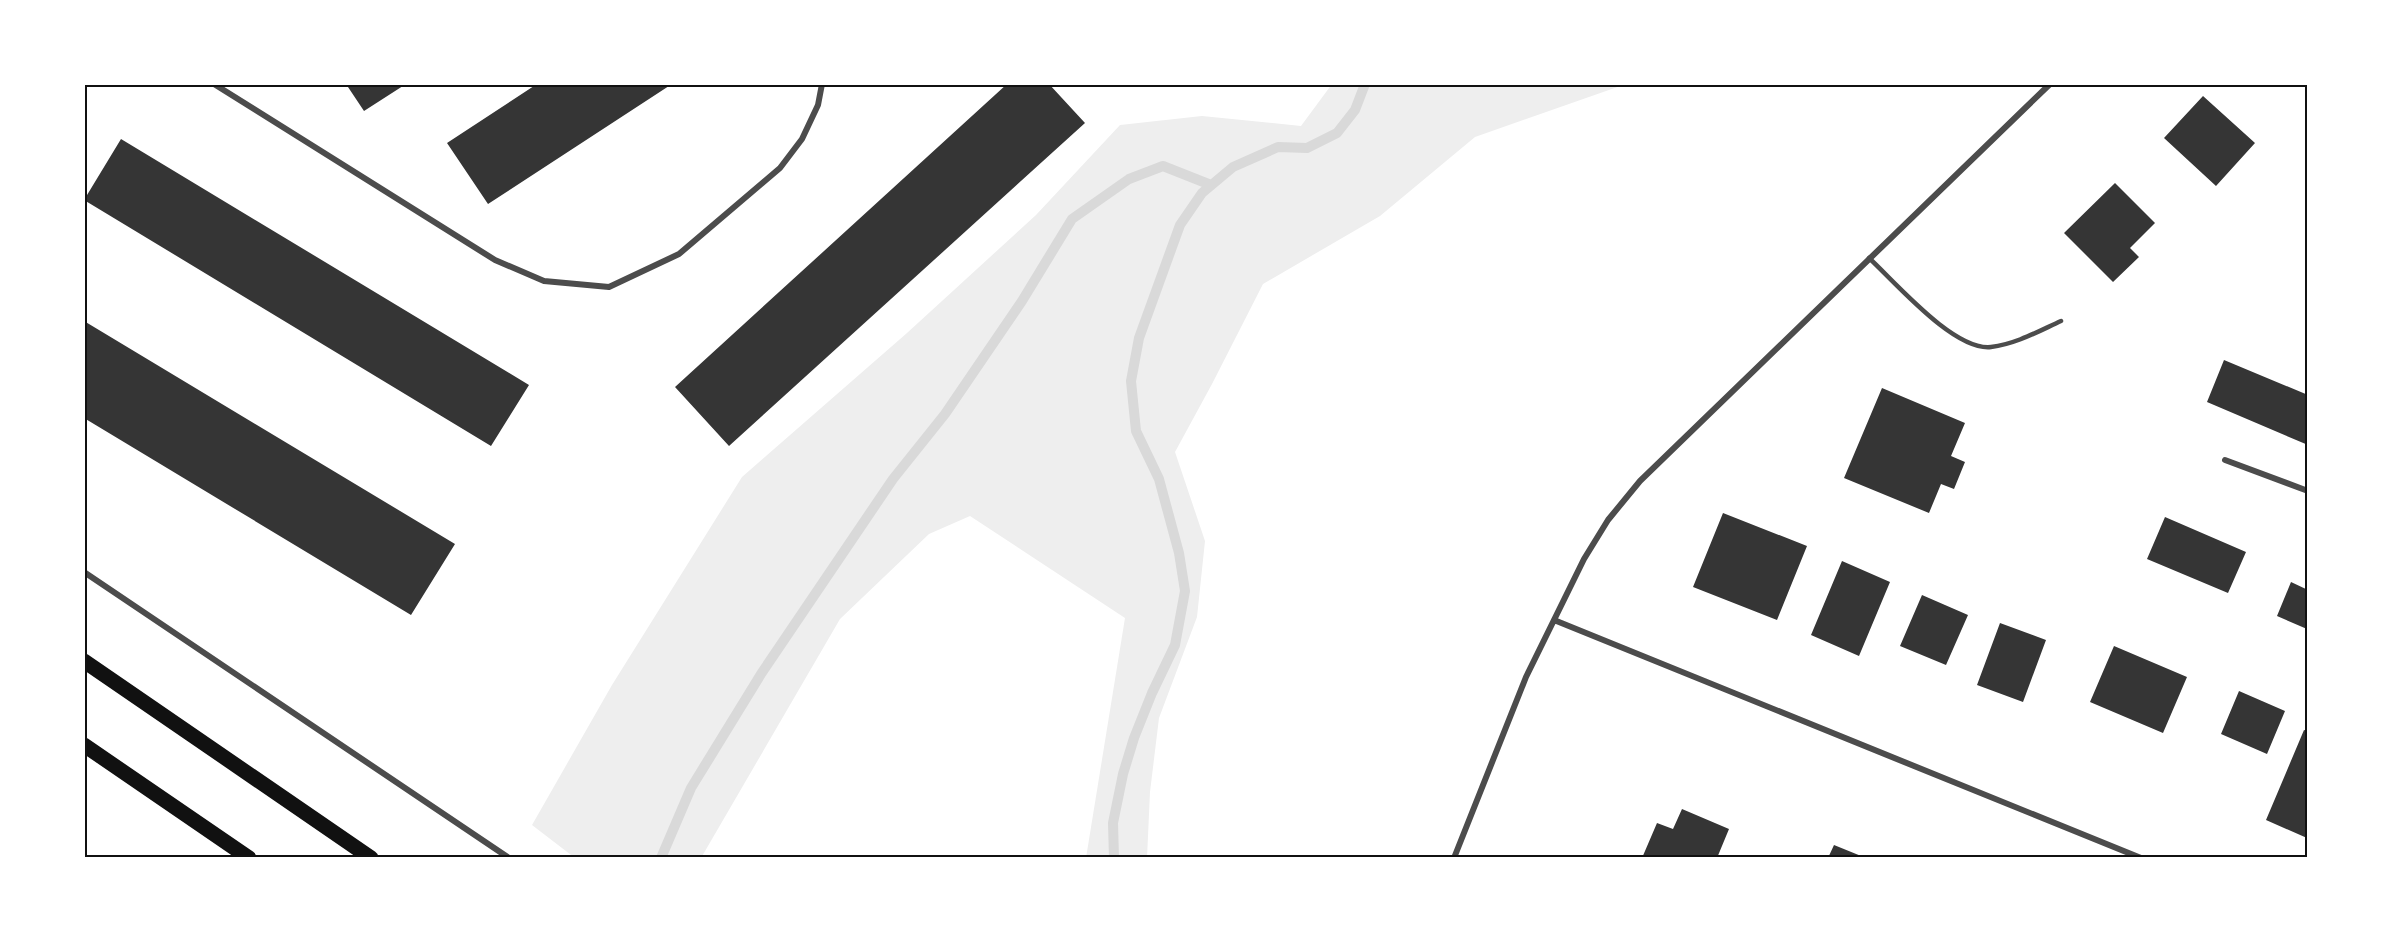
<svg xmlns="http://www.w3.org/2000/svg" width="2392" height="942" font-family="Inter,sans-serif">
<style>
.green{fill:#eee}
.lines{fill:none;stroke-linecap:round;stroke-linejoin:round}
.stream{stroke:#d9d9d9;stroke-width:10}
.building{fill:#353535}
.service{stroke:#4c4c4c;stroke-width:4.5}
.minor{stroke:#4c4c4c;stroke-width:6}
.primary{stroke:#111;stroke-width:15}
.neatline{fill:none;stroke:#111;stroke-width:2}
</style>
<rect width="100%" height="100%" fill="#fff"/>
<path class="green" d="M1332 84H1626L1475 137 1380 216 1263 284 1212 384 1175 452 1205 541 1197 617 1159 718 1150 792 1147 858H1086L1125 618 970 516 929 534 840 619 701 858H575L532 825 612 685 742 477 907 333 1036 215 1120 125 1202 116 1301 126Z"/>
<g class="lines">
<path class="stream" d="M661 858 691 788 761 674 893 479 945 414 1022 301 1072 219 1129 179 1163 166 1211 185
M1114 858 1113 823 1123 774 1134 738 1152 693 1175 645 1185 591 1179 553 1159 479 1136 431 1131 381 1139 338 1180 225 1202 193 1233 167 1278 147 1307 148 1337 133 1355 110 1365 84"/>
</g>
<path class="building" d="M346 84H406L364 111Z
M537 84H672L488 204 447 143Z
M1007 84H1049L1085 123 729 446 675 387Z
M2203 96 2255 143 2216 186 2164 138Z
M121 139 529 385 491 446 84 200Z
M2115 183 2155 223 2130 248 2139 257 2113 282 2064 233Z
M84 321 455 544 411 615 84 418Z
M2224 360 2308 395V445L2207 402Z
M1882 388 1965 423 1951 456 1965 462 1954 489 1941 484 1929 513 1844 478Z
M1723 513 1807 546 1777 620 1693 587Z
M2165 517 2246 552 2228 593 2147 559Z
M1842 561 1890 582 1859 656 1811 635Z
M2291 582 2308 590 2307 629 2277 616Z
M1922 595 1968 615 1946 665 1900 646Z
M2000 623 2046 640 2023 702 1977 685Z
M2114 646 2187 677 2163 733 2090 702Z
M2239 691 2285 711 2267 754 2221 734Z
M2304 730 2308 731 2307 838 2266 820Z
M1682 809 1729 829 1717 858H1642L1657 823 1673 829Z
M1834 845 1866 858H1828Z"/>
<g class="lines">
<path class="service" d="M1869 258C1896 283 1954 351 1991 347 2016 344 2039 331 2061 321"/>
<path class="minor" d="M214 84 495 260 544 281 609 287 679 254 780 168 802 139 818 105 822 84
M2225 460 2308 491
M84 572 509 858
M1554 620 2141 858
M1454 858 1526 677 1584 559 1608 520 1640 481 2050 84"/>
<path class="primary" d="M84 661 371 858
M84 745 249 858"/>
</g>
<rect width="2392" height="942" fill="none" stroke="#ffffff" stroke-width="171"/>
<rect x="86" y="86" width="2220" height="770" class="neatline"/>
</svg>
